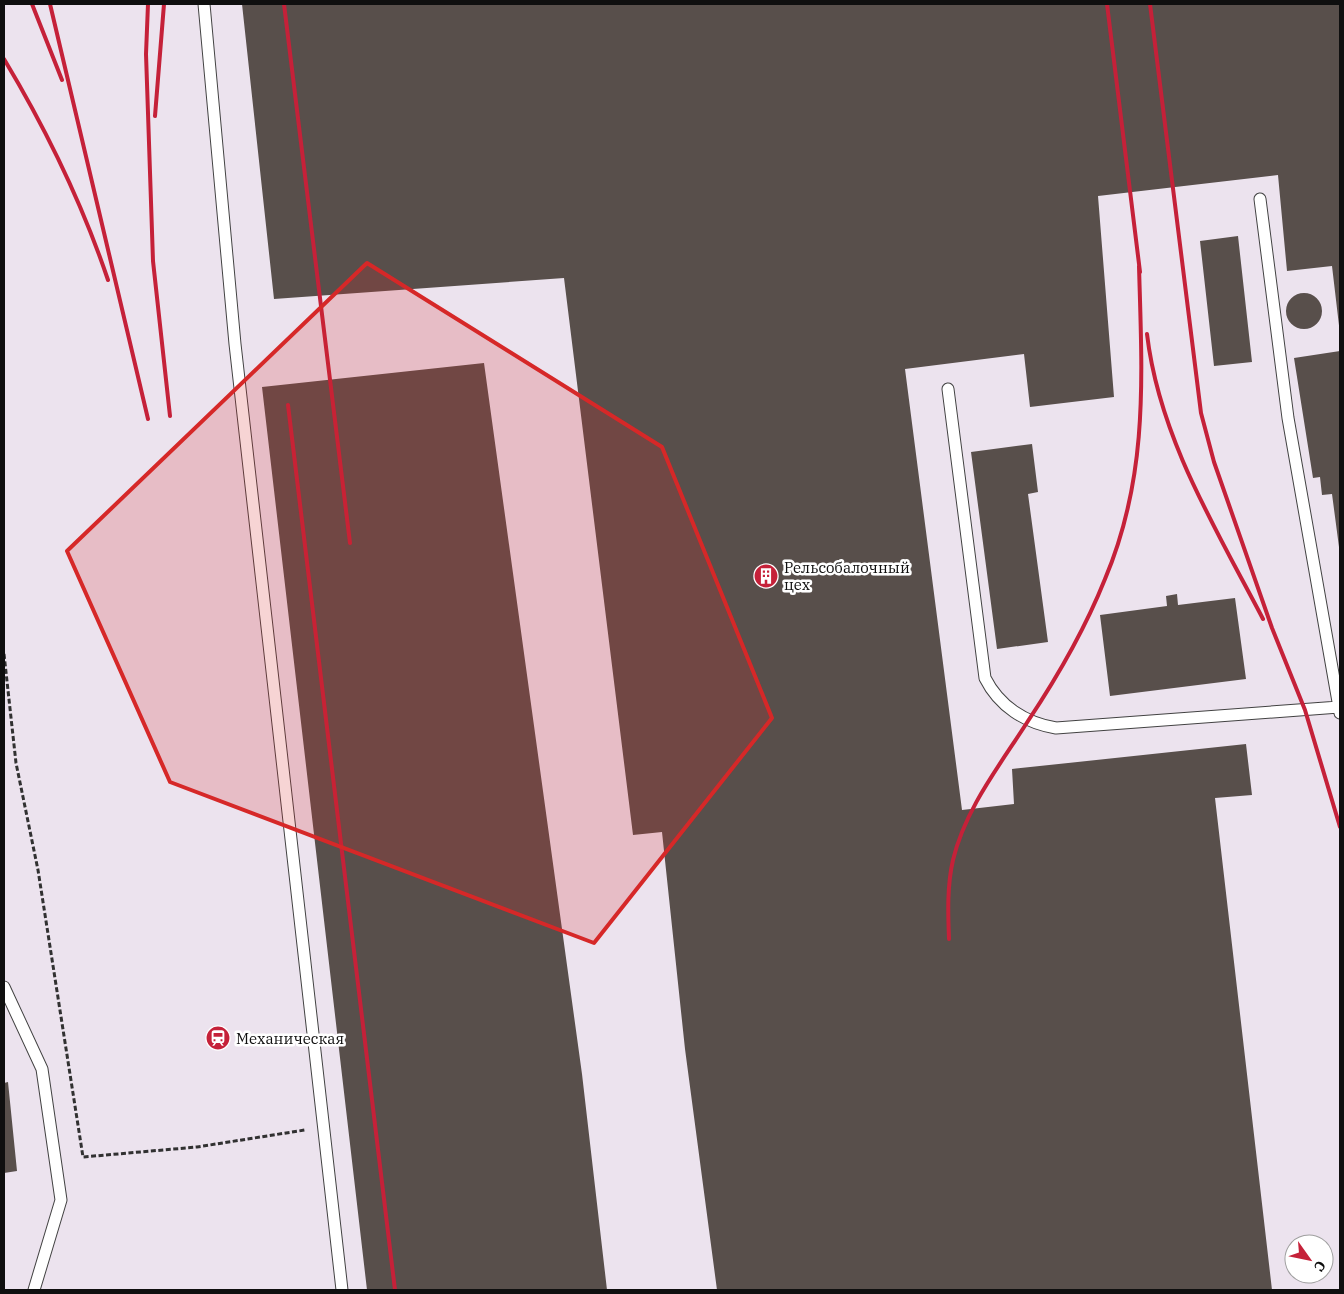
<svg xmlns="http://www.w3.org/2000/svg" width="1344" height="1294" font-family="'IBM Plex Serif',serif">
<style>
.industrial{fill:#ece3ee;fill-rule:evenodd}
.building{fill:#584f4b}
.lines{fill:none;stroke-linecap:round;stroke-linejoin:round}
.lane-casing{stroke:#424242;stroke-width:13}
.path{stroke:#313131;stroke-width:3;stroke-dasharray:5 2.5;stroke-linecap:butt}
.lane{stroke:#fff;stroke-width:11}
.rail{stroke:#c52139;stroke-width:4}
.marked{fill:#d62828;fill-opacity:0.2;stroke:#d62828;stroke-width:4;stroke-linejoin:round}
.labels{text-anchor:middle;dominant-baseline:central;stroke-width:5;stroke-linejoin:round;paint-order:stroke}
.poi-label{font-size:15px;fill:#0f0f0f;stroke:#fff;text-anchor:start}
</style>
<rect width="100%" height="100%" fill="#fffbf1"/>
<path class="industrial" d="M4 4H1340V1290H4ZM1294 1244H1324V1274H1294Z"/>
<path class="building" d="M242 4H1340V334L1332 266 1287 271 1278 175 1098 196 1114 397 1030 407 1024 354 905 369 962 810 1014 804 1012 769 1246 744 1252 795 1215 798 1272 1290H717L685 1049 662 832 633 835 564 278 274 299Z
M1238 236 1252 362 1214 366 1200 241Z
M1286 311a18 18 0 1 1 36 0a18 18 0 1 1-36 0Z
M1340 351V547H1339L1332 494 1322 495 1320 477 1313 478 1294 358Z
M484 363 582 1074 607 1290H367L262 387Z
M1032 444 1038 492 1028 494 1048 642 997 649 971 452Z
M1177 594 1178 605 1235 598 1246 679 1110 696 1100 615 1167 606 1166 596Z
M8 1082 17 1171 4 1173V1083Z"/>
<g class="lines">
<defs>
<path id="lane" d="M204 4 235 344 342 1290
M1260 199 1288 418 1340 713
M948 389 985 678C999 706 1025 723 1056 728L1339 707
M4 987 42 1069 61 1200 34 1290"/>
</defs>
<use href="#lane" class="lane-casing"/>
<path class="path" d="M4 654 16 763 38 870 83 1157 197 1147 305 1130"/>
<use href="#lane" class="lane"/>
<path class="rail" d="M32 4 62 80
M50 4 148 419
M148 4 146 54 153 261 170 416
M284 4 350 543
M1107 4 1140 272
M1150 4 1201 413 1214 462 1272 628 1305 710 1340 827
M4 59C46 129 82 203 108 280
M155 116 164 4
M1147 334C1159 437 1216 529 1263 619
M288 405 395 1290
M949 939C948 913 947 886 953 860 965 809 1000 765 1028 721 1058 676 1085 629 1105 579 1149 475 1142 376 1139 266"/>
</g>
<path class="marked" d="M367 263 662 447 772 718 594 943 170 782 67 551Z"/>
<defs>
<symbol id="building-disc" viewBox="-11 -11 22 22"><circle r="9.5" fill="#c52139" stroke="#fff"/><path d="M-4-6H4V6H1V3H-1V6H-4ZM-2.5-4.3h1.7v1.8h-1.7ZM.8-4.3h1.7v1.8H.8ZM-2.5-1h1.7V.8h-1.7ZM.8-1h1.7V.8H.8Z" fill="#fff"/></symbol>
<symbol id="station-disc" viewBox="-11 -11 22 22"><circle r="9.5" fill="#c52139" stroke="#fff"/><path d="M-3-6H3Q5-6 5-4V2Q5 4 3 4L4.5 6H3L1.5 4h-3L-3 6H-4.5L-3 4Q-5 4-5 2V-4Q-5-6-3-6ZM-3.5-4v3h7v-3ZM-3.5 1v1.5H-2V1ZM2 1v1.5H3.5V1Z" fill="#fff"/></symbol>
</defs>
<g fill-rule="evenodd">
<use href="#building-disc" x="752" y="562" width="28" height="28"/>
<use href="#station-disc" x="204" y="1024" width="28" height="28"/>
</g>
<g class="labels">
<g class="poi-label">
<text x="784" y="567">Рельсобалочный<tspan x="784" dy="17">цех</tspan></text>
<text x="236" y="1038">Механическая</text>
</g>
</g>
<rect width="1344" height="1294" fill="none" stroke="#0f0f0f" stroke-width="10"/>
<g transform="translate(1309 1259) rotate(123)"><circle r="24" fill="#ffffff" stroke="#9f9f9f"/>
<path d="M0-4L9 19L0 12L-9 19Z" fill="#c52139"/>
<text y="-8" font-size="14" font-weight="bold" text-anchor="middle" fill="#0f0f0f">С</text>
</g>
</svg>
